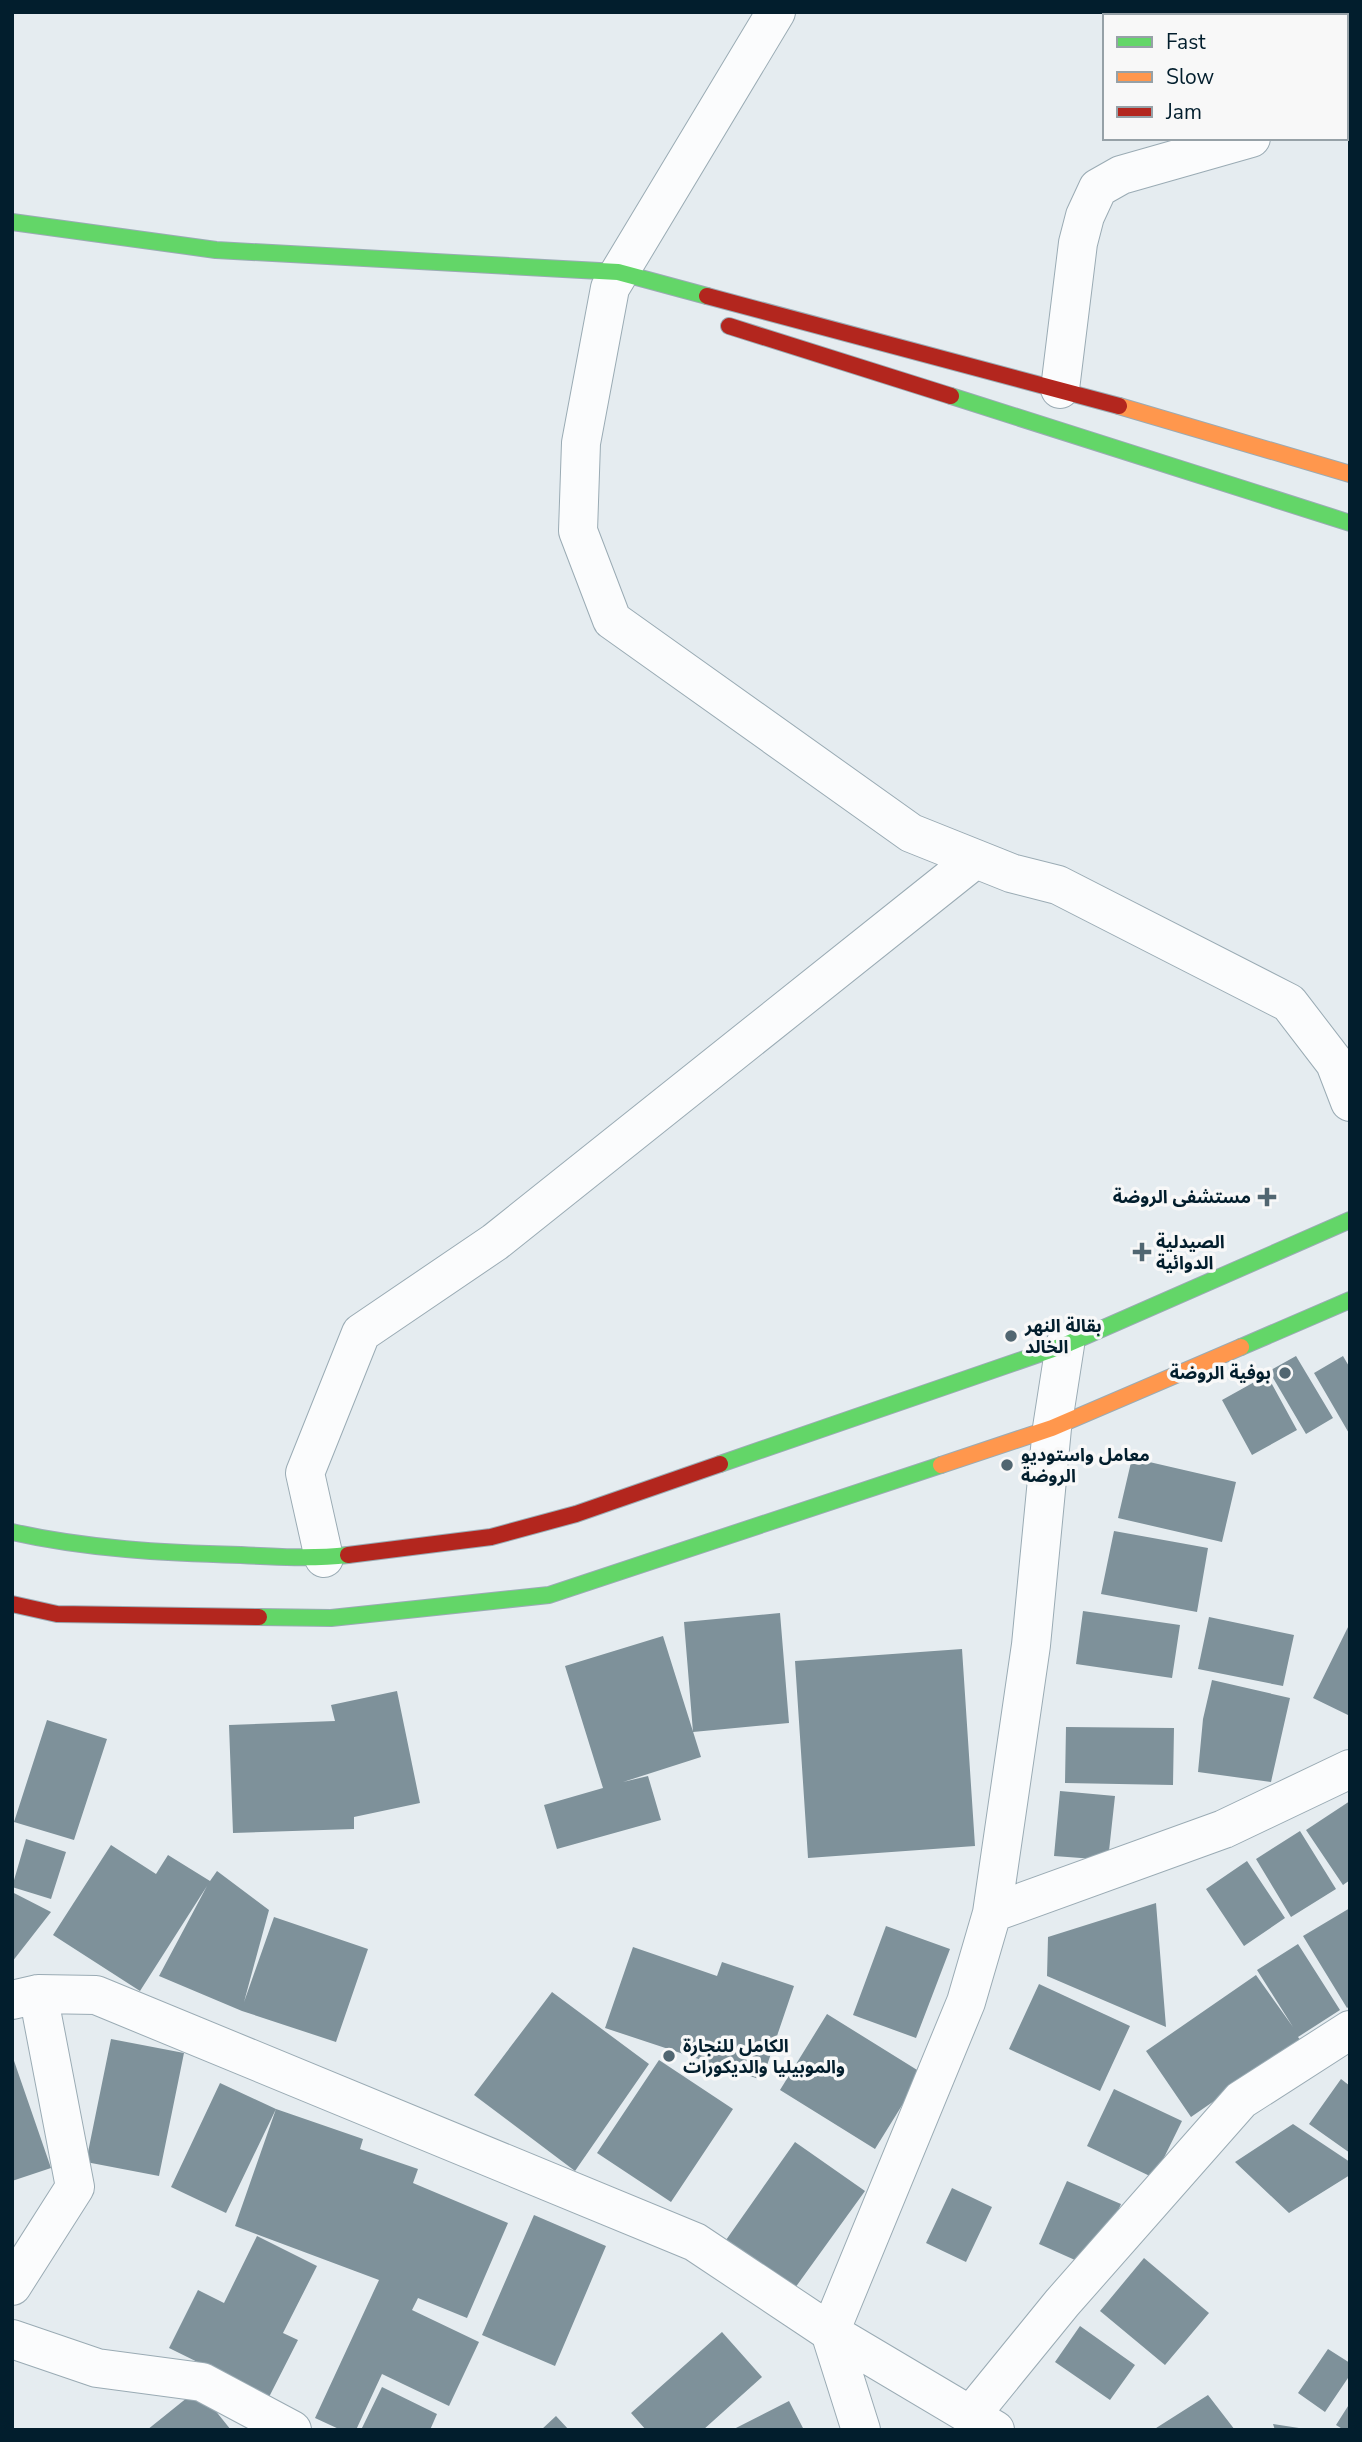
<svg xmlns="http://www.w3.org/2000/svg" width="1362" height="2442" font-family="'Nunito Sans','Noto Sans Arabic',sans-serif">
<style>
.building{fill:#7e919a}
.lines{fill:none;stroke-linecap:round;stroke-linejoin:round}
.street-casing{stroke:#9aabb4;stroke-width:40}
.fast-casing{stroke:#9aabb4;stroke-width:18}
.slow-casing{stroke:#9aabb4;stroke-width:18}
.jam-casing{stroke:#9aabb4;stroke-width:18}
.street{stroke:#fbfcfd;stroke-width:38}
.fast{stroke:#63d668;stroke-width:16}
.slow{stroke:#ff974d;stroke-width:16}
.jam{stroke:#b3261e;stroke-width:16}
.poi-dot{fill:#516671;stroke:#f8f8f8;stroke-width:2.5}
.labels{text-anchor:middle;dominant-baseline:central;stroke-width:7;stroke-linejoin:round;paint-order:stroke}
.poi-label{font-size:18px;font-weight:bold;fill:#021e2d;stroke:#f8f8f8;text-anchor:start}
</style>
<rect width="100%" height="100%" fill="#e5ecf0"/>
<path class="building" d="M1296 1356 1333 1418 1306 1434 1269 1371Z
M1343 1356 1350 1368V1435L1314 1373Z
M1267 1375 1297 1430 1252 1455 1222 1400Z
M1132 1458 1236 1482 1222 1542 1118 1518Z
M1114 1531 1208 1548 1197 1612 1101 1594Z
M1083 1611 1180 1625 1172 1678 1076 1664Z
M780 1613 789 1723 693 1732 684 1622Z
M1209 1617 1294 1635 1283 1686 1198 1669Z
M1350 1623V1716L1313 1698Z
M663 1636 701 1757 623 1782 648 1776 661 1820 557 1849 544 1805 603 1788 565 1666Z
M962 1649 975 1846 808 1858 795 1661Z
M1212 1680 1290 1698 1271 1782 1198 1772 1203 1719Z
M397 1691 420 1803 354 1817V1829L233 1833 229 1725 335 1721 331 1705Z
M47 1720 107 1739 74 1840 14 1822Z
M1066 1727 1174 1728 1173 1785 1065 1783Z
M1060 1791 1115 1796 1108 1860 1054 1856Z
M1350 1801V1880L1343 1885 1306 1830Z
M1300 1831 1336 1889 1291 1917 1256 1859Z
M26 1839 66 1852 51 1899 12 1887Z
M111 1845 156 1874 168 1855 210 1881 217 1871 269 1910 244 2002 274 1917 368 1949 336 2042 242 2011 159 1976 207 1886 140 1991 53 1935Z
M1247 1861 1285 1918 1244 1946 1206 1889Z
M12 1892 51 1912 12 1962Z
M1156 1903 1166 2027 1047 1976 1048 1937Z
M1350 1908V2006L1347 2008 1303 1936Z
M886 1926 950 1949 916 2038 853 2015Z
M1298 1944 1340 2010 1298 2037 1301 2041 1191 2117 1146 2051 1256 1975 1293 2027 1257 1970Z
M633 1947 717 1976 722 1962 794 1986 762 2080 605 2028Z
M1039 1984 1130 2026 1100 2091 1009 2049Z
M552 1992 649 2064 575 2171 474 2095Z
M827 2014 922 2073 875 2149 780 2090Z
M111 2039 184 2053 159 2176 86 2162Z
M12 2055 51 2168 12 2181Z
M659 2060 733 2109 671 2202 597 2153Z
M1341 2079 1350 2086V2153L1309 2124Z
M220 2083 276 2109 363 2139 360 2149 418 2169 413 2183 508 2223 467 2318 418 2298 412 2310 479 2342 449 2406 382 2374 356 2430H341L315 2418 379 2280 235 2226 276 2109 226 2213 171 2187Z
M1114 2089 1182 2121 1154 2178 1087 2146Z
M1293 2124 1350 2162V2175L1289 2213 1235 2162Z
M795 2142 865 2191 795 2288 726 2240Z
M1067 2181 1121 2204 1093 2268 1039 2244Z
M952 2188 992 2207 966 2262 926 2243Z
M534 2215 606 2246 555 2366 482 2335Z
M257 2236 317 2266 283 2333 298 2340 269 2397 169 2348 198 2290 224 2303Z
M1144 2258 1209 2313 1165 2365 1100 2311Z
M1080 2326 1135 2365 1110 2400 1055 2362Z
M722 2332 762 2377 703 2430H646L631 2413Z
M1328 2349 1350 2363V2375L1325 2412 1298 2393Z
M382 2387 437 2414 430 2430H361Z
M198 2389 231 2430H147Z
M1208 2395 1235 2430H1153Z
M789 2401 804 2430H732Z
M1350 2403V2430H1344L1336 2425Z
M556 2416 569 2430H541Z
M1273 2424 1299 2428V2430H1275Z"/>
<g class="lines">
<defs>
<path id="street" d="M776 12 610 288 581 443 578 531 612 620 911 833 1011 873 1058 885 1289 1003 1335 1063 1350 1102
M1346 111 1350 110
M1060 389 1078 243 1085 216 1098 188 1121 175 1251 138
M324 1558 305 1473 361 1333 495 1242 974 860
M992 1913 1224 1829 1350 1769
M12 2000 38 1994 96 1995 695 2242 830 2332 995 2430
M12 2286 75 2187 38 1994
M12 2339 97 2368 202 2382 292 2430
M970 2416 1062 2303 1241 2100 1350 2030
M861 2430 830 2332 966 2002 992 1913 1031 1645 1052 1428 1065 1345"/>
<path id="fast" d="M12 222 216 250 618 272 707 296
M951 396 1350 523
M1241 1347 1350 1300
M720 1464 1065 1345 1350 1220
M12 1532C87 1549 165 1553 241 1555 277 1557 313 1559 348 1555
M259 1617 331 1618 549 1595 941 1465"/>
<path id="slow" d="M1119 406 1350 474
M941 1465 1052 1428 1241 1347"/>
<path id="jam" d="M707 296 1119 406
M729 326 951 396
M348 1555 491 1537 576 1514 720 1464
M12 1604 57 1614 259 1617"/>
</defs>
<use href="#street" class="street-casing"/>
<use href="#fast" class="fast-casing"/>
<use href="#slow" class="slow-casing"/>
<use href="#jam" class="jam-casing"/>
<use href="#street" class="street"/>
<use href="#fast" class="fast"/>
<use href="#slow" class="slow"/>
<use href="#jam" class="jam"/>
</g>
<g class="poi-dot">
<path d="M1263.5 1186.5h7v7h7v7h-7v7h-7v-7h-7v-7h7z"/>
<path d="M1138.5 1241.5h7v7h7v7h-7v7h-7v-7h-7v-7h7z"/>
<circle cx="1011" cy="1336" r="7"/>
<circle cx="1285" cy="1373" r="7"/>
<circle cx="1007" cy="1465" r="7"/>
<circle cx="669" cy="2056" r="7"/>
</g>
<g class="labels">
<g class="poi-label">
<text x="1251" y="1197" text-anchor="end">مستشفى الروضة</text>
<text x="1156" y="1242">الصيدلية<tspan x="1156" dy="21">الدوائية</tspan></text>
<text x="1025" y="1326">بقالة النهر<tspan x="1025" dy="21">الخالد</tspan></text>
<text x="1271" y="1373" text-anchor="end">بوفية الروضة</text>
<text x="1021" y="1455">معامل واستوديو<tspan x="1021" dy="21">الروضة</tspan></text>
<text x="683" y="2046">الكامل للنجارة<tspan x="683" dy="21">والموبيليا والديكورات</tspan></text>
</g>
</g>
<rect width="1362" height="2442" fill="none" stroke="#021e2d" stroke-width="28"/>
<rect x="1103" y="14" width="245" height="126" fill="#f8f8f8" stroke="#96a1a7" stroke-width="2"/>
<rect x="1117" y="37" width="35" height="10" fill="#63d668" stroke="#96a1a7" stroke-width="2"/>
<text x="1166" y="49" font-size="21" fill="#021e2d">Fast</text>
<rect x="1117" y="72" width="35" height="10" fill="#ff974d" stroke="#96a1a7" stroke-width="2"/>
<text x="1166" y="84" font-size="21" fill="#021e2d">Slow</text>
<rect x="1117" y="107" width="35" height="10" fill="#b3261e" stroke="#96a1a7" stroke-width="2"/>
<text x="1166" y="119" font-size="21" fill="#021e2d">Jam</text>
</svg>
